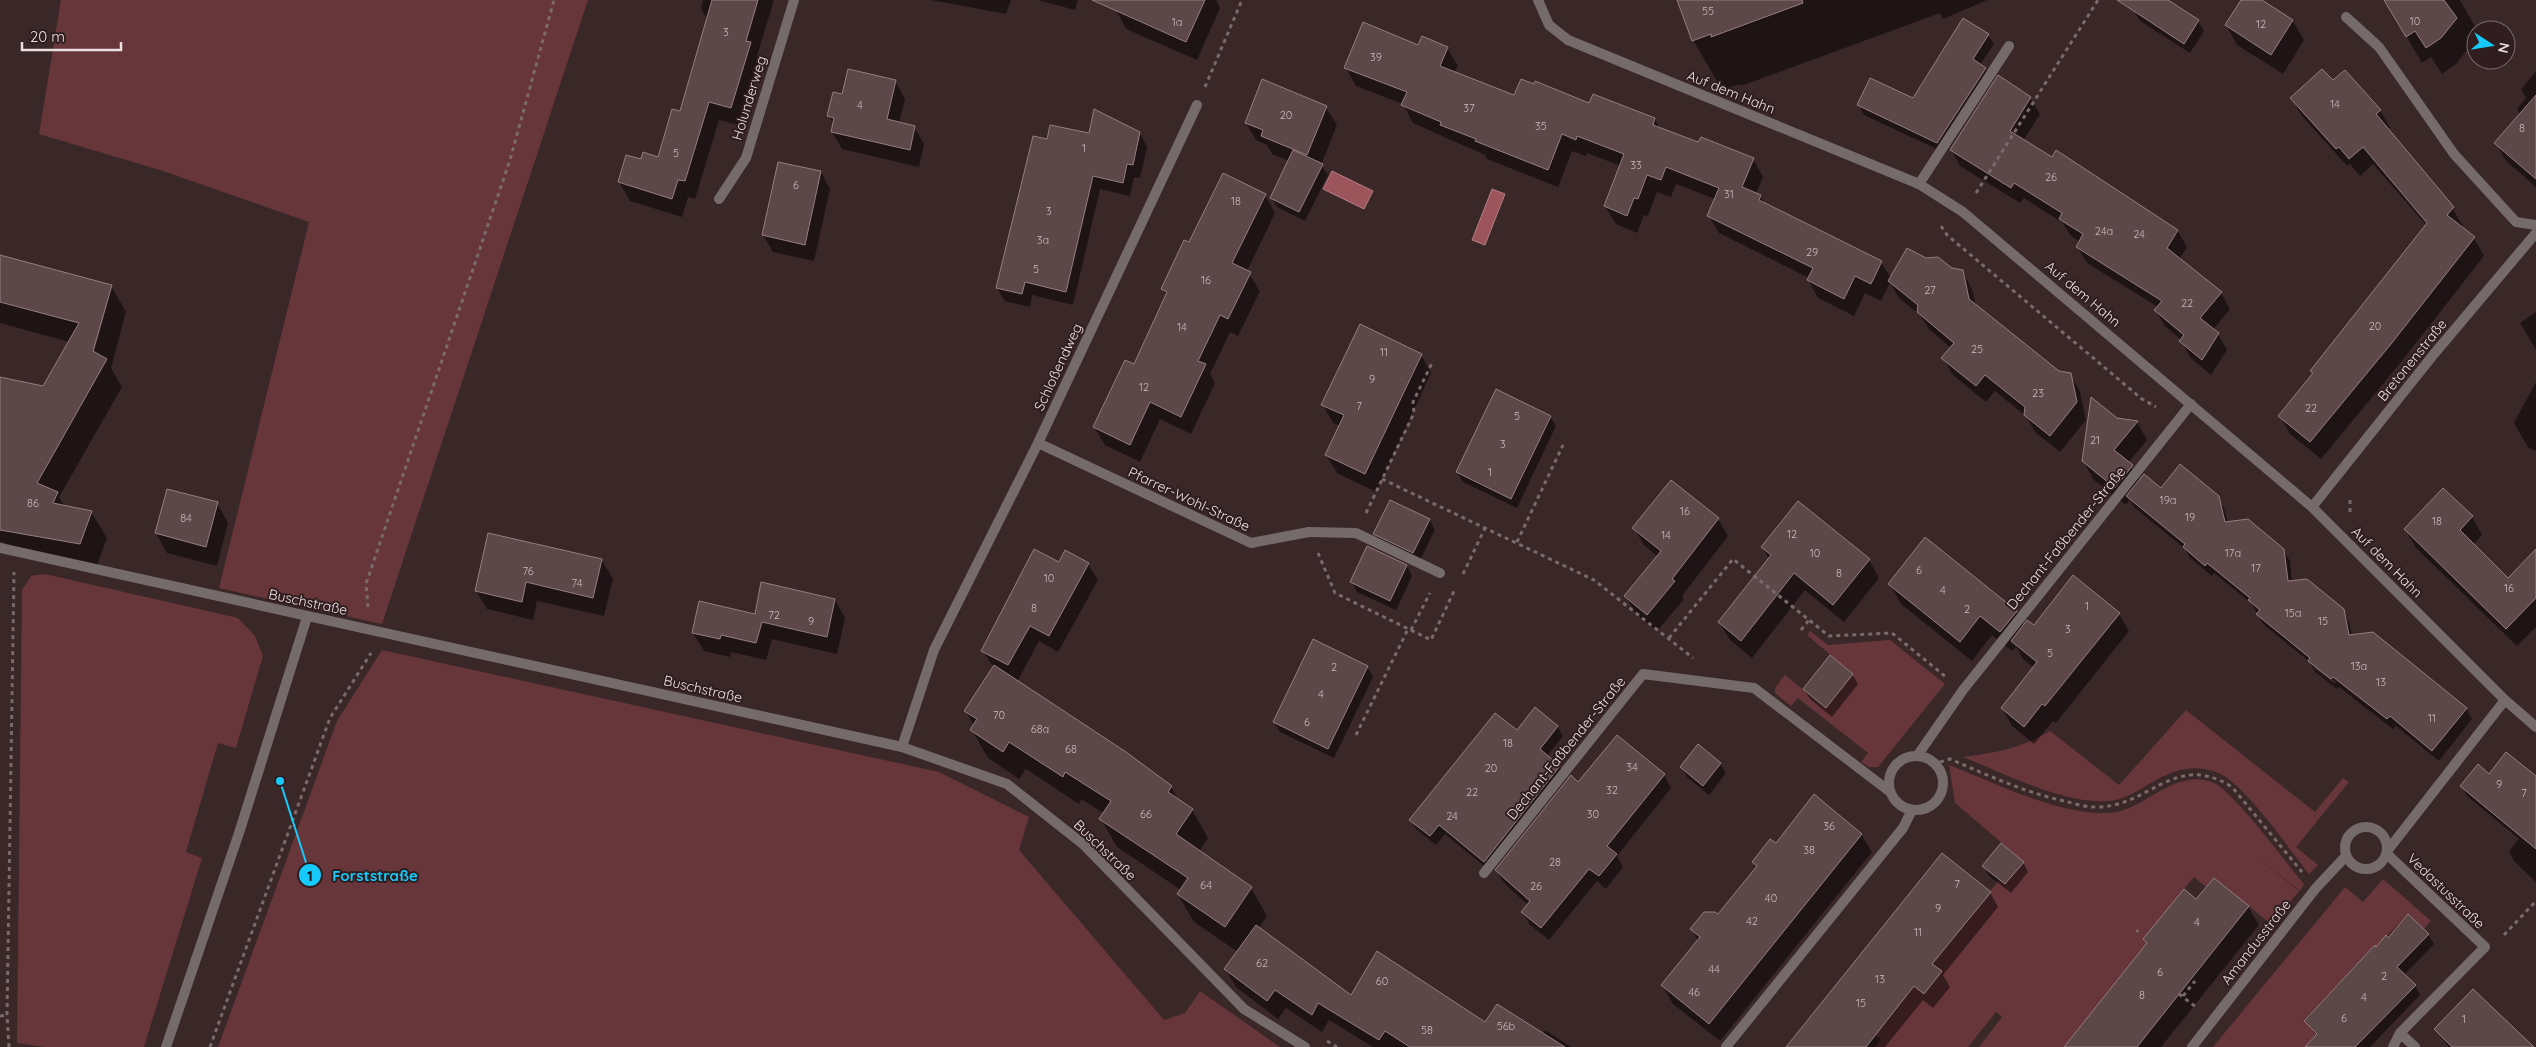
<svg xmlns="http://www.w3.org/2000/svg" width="2536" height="1047" font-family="Quicksand,sans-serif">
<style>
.green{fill:#67363b}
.water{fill:#9d555c;stroke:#b57e84}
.shadow{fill:#0007;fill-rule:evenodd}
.building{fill:#5c4749;stroke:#967e80}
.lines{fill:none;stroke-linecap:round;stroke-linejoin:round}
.path{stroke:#7b6a6b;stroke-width:3;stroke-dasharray:4 4;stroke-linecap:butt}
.lane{stroke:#756b6b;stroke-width:10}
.street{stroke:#756b6b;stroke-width:10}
.labels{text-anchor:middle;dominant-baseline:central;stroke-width:4;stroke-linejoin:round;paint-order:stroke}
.number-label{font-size:11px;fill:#c8b9ba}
.street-label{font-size:14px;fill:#ecdfe0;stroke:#301d1f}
.leader{fill:none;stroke:#16cafb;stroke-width:2}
.callout-dot{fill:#16cafb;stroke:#301d1f;stroke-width:2}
.mark-label{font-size:15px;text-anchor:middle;font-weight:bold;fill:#111}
.callout-label{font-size:15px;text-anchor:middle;font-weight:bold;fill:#16cafb;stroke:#301d1f;stroke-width:4;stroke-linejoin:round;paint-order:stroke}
</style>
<rect width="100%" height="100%" fill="#3a2728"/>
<path class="green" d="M61 0H588L382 624 219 588 309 222 163 171 39 134Z
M45 574 238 618 255 636 263 656 236 748 218 743 186 852 202 858 144 1047H44L17 1043 22 590 31 576Z
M1810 631 1828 645 1890 640 1945 684 1878 767H1869L1861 762 1868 753 1798 698 1791 706 1775 693V688L1785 675 1826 708 1853 674 1807 635Z
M382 650 939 772 1029 817 1019 850 1164 1020 1185 1013 1200 991 1280 1047H218L337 721Z
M2186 710 2315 812 2343 778 2349 782 2296 847 2318 865 2309 874C2290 850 2244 783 2218 773 2203 767 2189 767 2174 772 2151 779 2133 799 2109 801 2066 805 2003 773 1963 757 1995 753 2022 748 2050 731L2119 785Z
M1949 765C1996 783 2057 815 2108 813 2134 812 2154 791 2177 783 2189 779 2202 777 2214 783 2234 792 2286 863 2304 884L2300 891 2258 858 2299 891 2272 925 2214 878 2206 887 2194 877 2162 916 2147 943 2064 1047H1979L2002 1017 1996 1012 1968 1047H1875L1881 1039 1875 1035 1914 986 1924 993 1942 971 1932 964 1999 880 2006 884 2024 862 1955 803Z
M2383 879 2431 921 2424 929 2407 915 2376 947 2374 946 2303 1021 2317 1034 2308 1044 2310 1047H2213L2345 887 2363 902Z"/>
<path class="water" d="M1332 171 1373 191 1364 209 1323 189Z
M1492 189 1505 194 1485 245 1472 240Z"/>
<path class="shadow" d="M703 0H774L757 56 760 62 741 126 719 120 695 199 688 197 682 217 630 201 619 182 642 161 659 158 681 112 707 19 701 8Z
M931 0H1011L1006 14Z
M1038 0H1078L1075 10Z
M1120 0H1216L1220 8 1197 60 1126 29 1116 10Z
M1679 0H1987L1943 19 1940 13 1741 86 1740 84 1722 90 1693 40Z
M2141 0H2165L2198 21 2204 31 2190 53 2140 21 2134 11Z
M2243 0H2260L2292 20 2304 40 2283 74 2237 45 2226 25Z
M2385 0H2460L2477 30 2466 37 2471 45 2456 64 2442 74 2431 57 2422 63Z
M1988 35 1994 44 1980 65 1986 69 1991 78 1943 152 1864 115 1859 105 1913 100Z
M1419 47 1447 48 1458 66 1454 73 1515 97 1590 104 1655 119 1660 129 1699 144 1753 159 1763 177 1756 194 1760 196 1765 204 1881 262 1891 278 1951 270 1962 271 1972 289 1976 306 2058 372 2070 374 2080 392 2086 420 2060 452 2035 432 2027 417 1995 391 1986 402 1953 375 1943 358 1951 348 1929 329 1920 315 1899 298 1890 283 1881 301 1865 293 1854 316 1818 298 1808 280 1809 278 1719 233 1709 216 1715 199 1676 184 1671 197 1657 192 1648 216 1644 215 1637 233 1616 224 1605 206 1621 166 1587 153 1586 156 1572 151 1558 187 1487 159 1485 155 1413 123 1403 104 1356 86 1346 68Z
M2536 71V187L2506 161 2496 143 2520 115 2517 109 2526 98 2521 89Z
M895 81 905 99 899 124 914 127 924 144 919 167 842 149 832 132 834 125 829 116 843 95Z
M1263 81 1326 107 1337 125 1321 165 1328 175 1305 221 1277 207 1271 197 1289 161 1272 154 1267 145 1256 140 1246 123Z
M2333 82 2380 110 2390 128 2388 130 2452 208 2463 226 2461 228 2474 238 2484 256 2401 362 2321 459 2290 434 2280 416 2314 375 2312 371 2427 226 2373 164 2360 176 2350 164 2347 166 2302 116 2291 98Z
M2030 98 2040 114 2023 141 2177 230 2187 247 2179 260 2221 293 2230 309 2213 330 2218 334 2227 350 2211 375 2190 357 2181 340 2165 326 2155 310 2158 307 2087 263 2077 247 2080 242 2070 235 2063 223 2024 198 2020 203 1960 166 1951 150Z
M1140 133 1147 147 1140 178 1134 177 1130 196 1100 189 1073 305 1032 295 1030 307 1005 301 997 288 1048 141 1090 135Z
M821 172 830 189 814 261 773 252 763 235Z
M1265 195 1275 213 1247 271 1260 291 1238 336 1230 332 1210 374 1215 383 1191 434 1160 419 1140 462 1105 445 1094 427 1135 365 1167 296 1163 289 1189 244Z
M0 255 111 286 126 312 111 368 122 387 59 497 65 507 91 512 107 538 95 570 56 563 0 541V379L44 387 69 342 0 323ZM105 305H107L93 356 91 355Z
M2536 312V350L2520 323Z
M1421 355 1431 373 1376 492 1337 473 1326 455 1340 426 1333 423 1323 405Z
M2536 382V451L2528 447 2514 423Z
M1550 416 1556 426 1517 508 1463 482 1457 472Z
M2116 419 2137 422 2147 440 2128 463 2140 480 2161 490 2218 497 2224 508 2228 523 2283 550 2290 561 2292 582 2343 610 2349 622 2352 636 2466 708 2472 719 2439 761 2396 726 2393 729 2339 687 2337 689 2315 672 2310 662 2264 625 2251 603 2214 573 2212 576 2190 558 2185 549 2134 507 2130 500 2126 505 2094 480 2083 461ZM2314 664 2336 682 2335 684 2314 668Z
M1390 501 1430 520 1435 530 1419 562 1380 543 1375 534Z
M217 503 228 523 217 566 167 553 156 533Z
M2472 517 2482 535 2473 545 2508 579 2536 561V627L2517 646 2416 548 2405 529Z
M1718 519 1728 536 1682 596 1684 599 1657 631 1636 614 1626 597 1658 557 1644 545 1634 528Z
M489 534 602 561 613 579 604 616 537 601 533 620 487 609 476 591Z
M1368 548 1407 566 1412 576 1396 610 1357 592 1352 582Z
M1763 548 1869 560 1879 578 1844 622 1805 590 1752 658 1730 640 1719 622 1769 559Z
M1059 564H1088L1098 580 1058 652 1039 641 1017 682 1171 787 1179 801 1192 810 1208 838 1199 852 1251 888 1267 916 1259 928 1351 997 1543 1034 1545 1030 1571 1047H1373L1329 1020 1322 1032 1286 1008 1278 1019 1236 987 1225 969 1238 952 1194 922 1178 895 1181 890 1117 847 1101 819 1105 814 1081 799 1079 804 1026 769 1019 779 988 758 972 730 974 726 966 711 994 668 983 651Z
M1890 584 2016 612 2024 626 2119 614 2129 631 2056 723 2053 721 2034 744 2012 726 2002 708 2034 668 2023 659 2016 647 2012 651 1992 635 1972 661 1901 604Z
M835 600 845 618 837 654 772 639 766 660 731 652 730 657 704 651 693 633 756 615Z
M1367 667 1373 677 1334 758 1280 732 1274 722Z
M1852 674 1858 684 1832 717 1810 699 1804 689Z
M1557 726 1563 736 1547 756 1560 767 1565 777 1490 871 1445 834 1436 845 1416 829 1411 820 1517 732Z
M1699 746 1720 764 1726 773 1709 795 1687 777 1682 767Z
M1664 775 1671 788 1617 856 1623 867 1606 889 1597 881 1549 940 1530 925 1522 912 1528 905 1504 883 1496 870 1579 784Z
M2489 775 2536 778V882L2514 861 2509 851 2519 839 2467 796 2462 786Z
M1861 834 1872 852 1720 1041 1673 1004 1663 986 1698 941 1692 929 1718 916 1757 868 1753 862 1776 845Z
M2023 862 2028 872 2011 893 1989 876 1984 866Z
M2214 879 2248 907 2259 925 2161 1047H2065L2148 944 2145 939 2197 901Z
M1990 892 1998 907 1943 975 1950 987 1933 1008 1923 1000 1885 1047H1787Z
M2428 934 2434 944 2404 975 2415 985 2420 995 2370 1047H2310L2317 1036 2305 1021 2375 947 2376 948 2388 940Z
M2435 1029 2531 1047H2449Z"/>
<path class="building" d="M712 0H758L746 41 751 42 731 108 709 102 685 181 678 180 672 199 618 182 626 155 641 159 643 152 658 157 672 109 680 111Z
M1092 0H1205L1186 42Z
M1677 0H1802L1803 3 1711 37V34L1692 41Z
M2117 0H2168L2199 20 2184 44Z
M2241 0H2262L2293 20 2271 55 2225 25Z
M2384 0H2444L2457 18 2441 38 2426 48 2415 31 2406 37Z
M1963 18 1989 34 1973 59 1986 68 1937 143 1857 105 1870 78 1913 98Z
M1363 22 1418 45 1422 36 1448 47 1440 66 1514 95 1521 79 1534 84 1535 81 1589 103 1593 94 1655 118 1653 125 1698 142 1701 137 1754 158 1742 187 1761 195 1759 200 1882 261 1871 284 1855 276 1844 299 1807 280 1813 268 1707 216 1719 188 1666 167 1661 180 1647 175 1638 199 1634 198 1627 216 1604 206 1624 154 1577 136 1576 140 1562 134 1548 170 1475 141 1476 139 1440 125 1441 122 1401 105 1407 92 1344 68Z
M848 69 896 80 887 119 915 126 910 150 831 132 834 118 827 116 833 92 842 94Z
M2322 69 2333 80 2345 70 2381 110 2376 114 2454 207 2447 215 2475 237 2391 344 2310 442 2278 416 2313 373 2310 371 2427 223 2363 147 2349 159 2339 147 2336 149 2290 98Z
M1998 75 2031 97 2010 131 2052 157 2056 150 2178 230 2167 248 2222 292 2200 318 2219 333 2202 360 2179 341 2184 335 2154 310 2162 301 2076 247 2083 234 2059 219 2062 213 2014 183 2011 188 1950 150Z
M1262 79 1327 106 1307 155 1261 136 1263 130 1245 123Z
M2536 95V179L2494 143Z
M1094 109 1140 132 1133 165 1127 164 1123 183 1093 176 1066 292 1025 282 1022 294 996 288 1033 136 1047 139 1050 125 1089 133Z
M1293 150 1323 164 1299 212 1270 198Z
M778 162 821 171 805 245 762 235Z
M1223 173 1266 194 1232 263 1251 272 1228 319 1220 315 1198 361 1206 364 1181 417 1150 402 1130 445 1093 427 1125 360 1134 364 1167 292 1161 289 1184 240 1189 242Z
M1907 248 1926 258 1938 257 1952 268 1963 270 1969 299 2059 371 2071 373 2077 402 2050 436 2024 415 2025 407 1985 375 1976 386 1941 358 1954 343 1917 312 1918 305 1888 281Z
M0 255 112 285 93 351 107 359 37 483 58 492 53 503 92 511 80 544 0 530V377L43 386 79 323 0 302Z
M1360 324 1422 354 1365 474 1325 455 1344 415 1321 405Z
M1496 389 1551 416 1511 499 1456 472Z
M2091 397 2117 418 2138 421 2114 450 2133 465 2115 488 2082 461Z
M2180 464 2219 496 2225 522 2248 519 2284 549 2288 581 2307 579 2344 609 2349 635 2373 632 2467 708 2432 751 2390 716 2387 719 2333 677 2331 679 2308 661 2310 658 2256 614 2260 610 2248 600 2250 598 2207 563 2205 566 2183 547 2185 544 2126 496 2144 474 2161 488Z
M1671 480 1719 518 1672 579 1675 581 1647 615 1624 596 1661 551 1632 528Z
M2443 488 2473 516 2460 530 2508 578 2536 549V598L2506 629 2404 529Z
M167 489 218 502 206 547 155 533Z
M1390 500 1430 519 1413 553 1373 534Z
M1798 501 1870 559 1833 605 1794 573 1741 641 1718 622 1771 555 1761 547Z
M488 533 602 559 593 598 526 582 522 602 475 591Z
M1925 537 2017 611 2000 632 1980 616 1960 642 1888 584Z
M1367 546 1407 565 1390 601 1350 582Z
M1034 549 1059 562 1065 550 1089 563 1049 636 1030 626 1008 665 981 651Z
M2073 575 2120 613 2045 706 2042 704 2024 727 2001 708 2037 662 2011 641 2027 620 2034 625Z
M761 582 835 599 827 637 762 622 756 643 721 635 720 639 692 633 699 601 755 614Z
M1313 639 1368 666 1328 749 1273 722Z
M1830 655 1853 674 1826 708 1803 689Z
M994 665 1126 752 1172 786 1168 792 1193 809 1176 834 1252 887 1225 927 1177 894 1188 878 1099 819 1111 801 1065 772 1063 777 1009 742 1003 752 970 730 977 719 964 711Z
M1535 707 1558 726 1540 749 1560 766 1484 862 1439 825 1430 836 1409 820 1495 713 1517 730Z
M1617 735 1665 774 1607 846 1617 854 1599 876 1589 869 1541 928 1521 912 1530 901 1495 870 1571 775 1578 782Z
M1698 744 1721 763 1703 786 1680 767Z
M2506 752 2536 776V849L2460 786 2478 764 2489 774Z
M1814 794 1862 834 1709 1024 1661 985 1700 937 1690 929 1704 912H1715L1718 914 1757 866 1752 862 1770 839 1776 843Z
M2001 843 2024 862 2005 884 1982 866Z
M1942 853 1991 892 1932 964 1942 971 1924 994 1914 986 1866 1047H1786Z
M2214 878 2249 906 2137 1047H2064L2147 943 2143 939 2184 889 2196 899Z
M2408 914 2429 934 2397 967 2416 985 2355 1047H2305L2317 1034 2304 1021 2375 945 2376 947 2386 935 2388 938Z
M1256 925 1351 995 1377 951 1485 1022 1497 1004 1565 1047H1410L1385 1031 1379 1040 1318 1003 1312 1015 1275 990 1267 1001 1224 969Z
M2473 989 2494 1009 2534 1047H2452L2434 1029Z"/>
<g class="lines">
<path class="path" d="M1205 87 1242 0
M1976 193 2098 0
M1941 226 1947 235 2142 399 2156 407
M1382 479 1594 580 1693 658
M2350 512V496
M1366 513 1414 413 1413 402 1433 361
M1517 542 1563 445
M1318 553 1335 593 1431 640 1455 589
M1463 574 1485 528
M368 607 366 584 510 160 554 0
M1411 630 1430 593
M1801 630 1809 620
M1669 638 1733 559 1829 636 1892 633 1946 677
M1356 735 1408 629
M1940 762 1950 759C1987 775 2024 792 2064 801 2073 803 2084 807 2094 807 2149 809 2174 750 2232 787L2302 872
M2137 932 2138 930
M2504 935 2536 901
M2179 994 2196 1007
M2183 996 2195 981
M0 1016 7 1015
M1327 1041 1337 1047
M9 1047 7 1015 14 572
M210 1047 330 718 371 653"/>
<path class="lane" d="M1919 184 2009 46
M1309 532 1356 533 1440 573"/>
<path class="street" d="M1538 0 1549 25 1568 40 1919 184 1963 212 2312 507 2505 700 2536 727
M2346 17 2379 47 2454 154 2516 222 2536 225
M719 199 746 158 794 0
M1038 443 1251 543 1309 532
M2312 507 2434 354 2536 233
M0 548 902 747 1007 784 1083 844 1244 1009 1305 1047
M902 747 934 650 1038 443 1197 105
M1889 783a27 27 0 1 1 54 0a27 27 0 1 1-54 0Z
M1917 756 1963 690 2191 404
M2345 848a21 21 0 1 1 42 0a21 21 0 1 1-42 0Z
M2388 850 2505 700
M2387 854 2485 947 2400 1033 2393 1047
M1484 873 1643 674 1754 688 1889 791
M2400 1033 2415 1047
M166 1047 239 833 307 617
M1726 1047 1903 828 1912 810
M2192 1047 2316 888 2346 856"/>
</g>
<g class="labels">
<g class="number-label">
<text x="1708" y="11">55</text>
<text x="2415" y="21">10</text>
<text x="1177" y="22">1a</text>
<text x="2261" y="24">12</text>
<text x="726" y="32">3</text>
<text x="1376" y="57">39</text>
<text x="2335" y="104">14</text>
<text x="860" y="105">4</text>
<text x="1469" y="108">37</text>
<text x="1286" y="115">20</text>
<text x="1541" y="126">35</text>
<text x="2522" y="128">8</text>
<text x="1084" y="148">1</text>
<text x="676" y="153">5</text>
<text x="1636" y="165">33</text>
<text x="2051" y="177">26</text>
<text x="796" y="185">6</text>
<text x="1729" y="194">31</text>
<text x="1236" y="201">18</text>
<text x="1049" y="211">3</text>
<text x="2104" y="231">24a</text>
<text x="2139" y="234">24</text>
<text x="1043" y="240">3a</text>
<text x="1812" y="252">29</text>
<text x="1036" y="269">5</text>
<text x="1206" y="280">16</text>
<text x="1930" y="290">27</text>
<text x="2187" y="303">22</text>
<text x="2375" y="326">20</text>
<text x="1182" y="327">14</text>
<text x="1977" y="349">25</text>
<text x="1384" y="352">11</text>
<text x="1372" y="379">9</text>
<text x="1144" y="387">12</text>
<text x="2038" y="393">23</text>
<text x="1359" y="406">7</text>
<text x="2311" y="408">22</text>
<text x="1517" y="416">5</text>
<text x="2095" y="440">21</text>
<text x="1503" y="444">3</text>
<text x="1490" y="472">1</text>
<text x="2168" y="500">19a</text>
<text x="33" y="503">86</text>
<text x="1685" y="511">16</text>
<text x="2190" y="517">19</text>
<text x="186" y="518">84</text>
<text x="2437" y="521">18</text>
<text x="1792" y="534">12</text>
<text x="1666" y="535">14</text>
<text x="1815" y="553">10</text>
<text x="2233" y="553">17a</text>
<text x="2256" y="568">17</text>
<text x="1919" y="570">6</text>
<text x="528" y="571">76</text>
<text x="1839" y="573">8</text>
<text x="1049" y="578">10</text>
<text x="577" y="583">74</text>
<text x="2509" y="588">16</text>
<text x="1943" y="590">4</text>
<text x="2087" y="606">1</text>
<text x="1034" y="608">8</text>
<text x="1967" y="609">2</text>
<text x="2293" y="613">15a</text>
<text x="774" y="615">72</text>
<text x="811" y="621">9</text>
<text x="2323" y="621">15</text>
<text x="2068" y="629">3</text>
<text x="2050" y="653">5</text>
<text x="2359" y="666">13a</text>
<text x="1334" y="667">2</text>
<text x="2381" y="682">13</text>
<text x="1321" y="694">4</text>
<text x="999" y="715">70</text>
<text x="2432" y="718">11</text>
<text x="1307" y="722">6</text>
<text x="1040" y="729">68a</text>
<text x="1508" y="743">18</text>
<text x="1071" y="749">68</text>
<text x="1632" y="767">34</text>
<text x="1491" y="768">20</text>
<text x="2499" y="784">9</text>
<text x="1612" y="790">32</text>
<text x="1472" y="792">22</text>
<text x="2524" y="793">7</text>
<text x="1146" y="814">66</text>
<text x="1593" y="814">30</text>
<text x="1452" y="816">24</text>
<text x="1829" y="826">36</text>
<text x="1809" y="850">38</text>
<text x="1555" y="862">28</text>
<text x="1957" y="884">7</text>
<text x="1206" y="885">64</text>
<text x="1536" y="886">26</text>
<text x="1771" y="898">40</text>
<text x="1938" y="908">9</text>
<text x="1752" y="921">42</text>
<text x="2197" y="922">4</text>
<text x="1918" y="932">11</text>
<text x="1262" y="963">62</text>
<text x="1714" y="969">44</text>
<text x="2160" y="972">6</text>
<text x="2384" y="976">2</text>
<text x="1880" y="979">13</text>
<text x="1382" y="981">60</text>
<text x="1694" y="992">46</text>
<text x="2142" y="995">8</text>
<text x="2364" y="997">4</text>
<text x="1861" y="1003">15</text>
<text x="2344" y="1018">6</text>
<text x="2464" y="1019">1</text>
<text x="1506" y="1026">56b</text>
<text x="1427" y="1030">58</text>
</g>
<g class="street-label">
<text transform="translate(1731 92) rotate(22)">Auf dem Hahn</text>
<text transform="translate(749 98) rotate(-73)">Holunderweg</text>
<text transform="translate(2083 294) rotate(40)">Auf dem Hahn</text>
<text transform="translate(2412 360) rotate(-51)">Bretonenstraße</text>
<text transform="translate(1058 367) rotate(-65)">Schloßendweg</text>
<text transform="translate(1189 499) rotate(25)">Pfarrer-Wohl-Straße</text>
<text transform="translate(2066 538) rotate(-51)">Dechant-Faßbender-Straße</text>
<text transform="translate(2387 562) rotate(45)">Auf dem Hahn</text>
<text transform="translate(308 602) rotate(12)">Buschstraße</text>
<text transform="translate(703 689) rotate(13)">Buschstraße</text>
<text transform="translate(1566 748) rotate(-51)">Dechant-Faßbender-Straße</text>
<text transform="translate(1105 850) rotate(44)">Buschstraße</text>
<text transform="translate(2446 891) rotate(44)">Vedastusstraße</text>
<text transform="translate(2256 942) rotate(-52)">Amandusstraße</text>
</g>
</g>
<path class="leader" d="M280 781L310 875"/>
<g class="callout-dot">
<circle cx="280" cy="781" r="5"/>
<circle cx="310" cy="875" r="12"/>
</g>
<g class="mark-label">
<text x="310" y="881">1</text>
</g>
<g class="callout-label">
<text x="375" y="881">Forststraße</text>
</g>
<g transform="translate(2491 45) rotate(102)"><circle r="24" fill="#301d1f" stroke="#7b6b6c"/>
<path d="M0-4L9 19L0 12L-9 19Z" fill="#16cafb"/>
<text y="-8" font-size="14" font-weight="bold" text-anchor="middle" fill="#ecdfe0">N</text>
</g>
<path d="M22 42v8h99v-8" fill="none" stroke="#ecdfe0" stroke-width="2.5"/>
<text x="30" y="42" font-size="15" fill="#ecdfe0" stroke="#301d1f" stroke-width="4" paint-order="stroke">20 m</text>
</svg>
